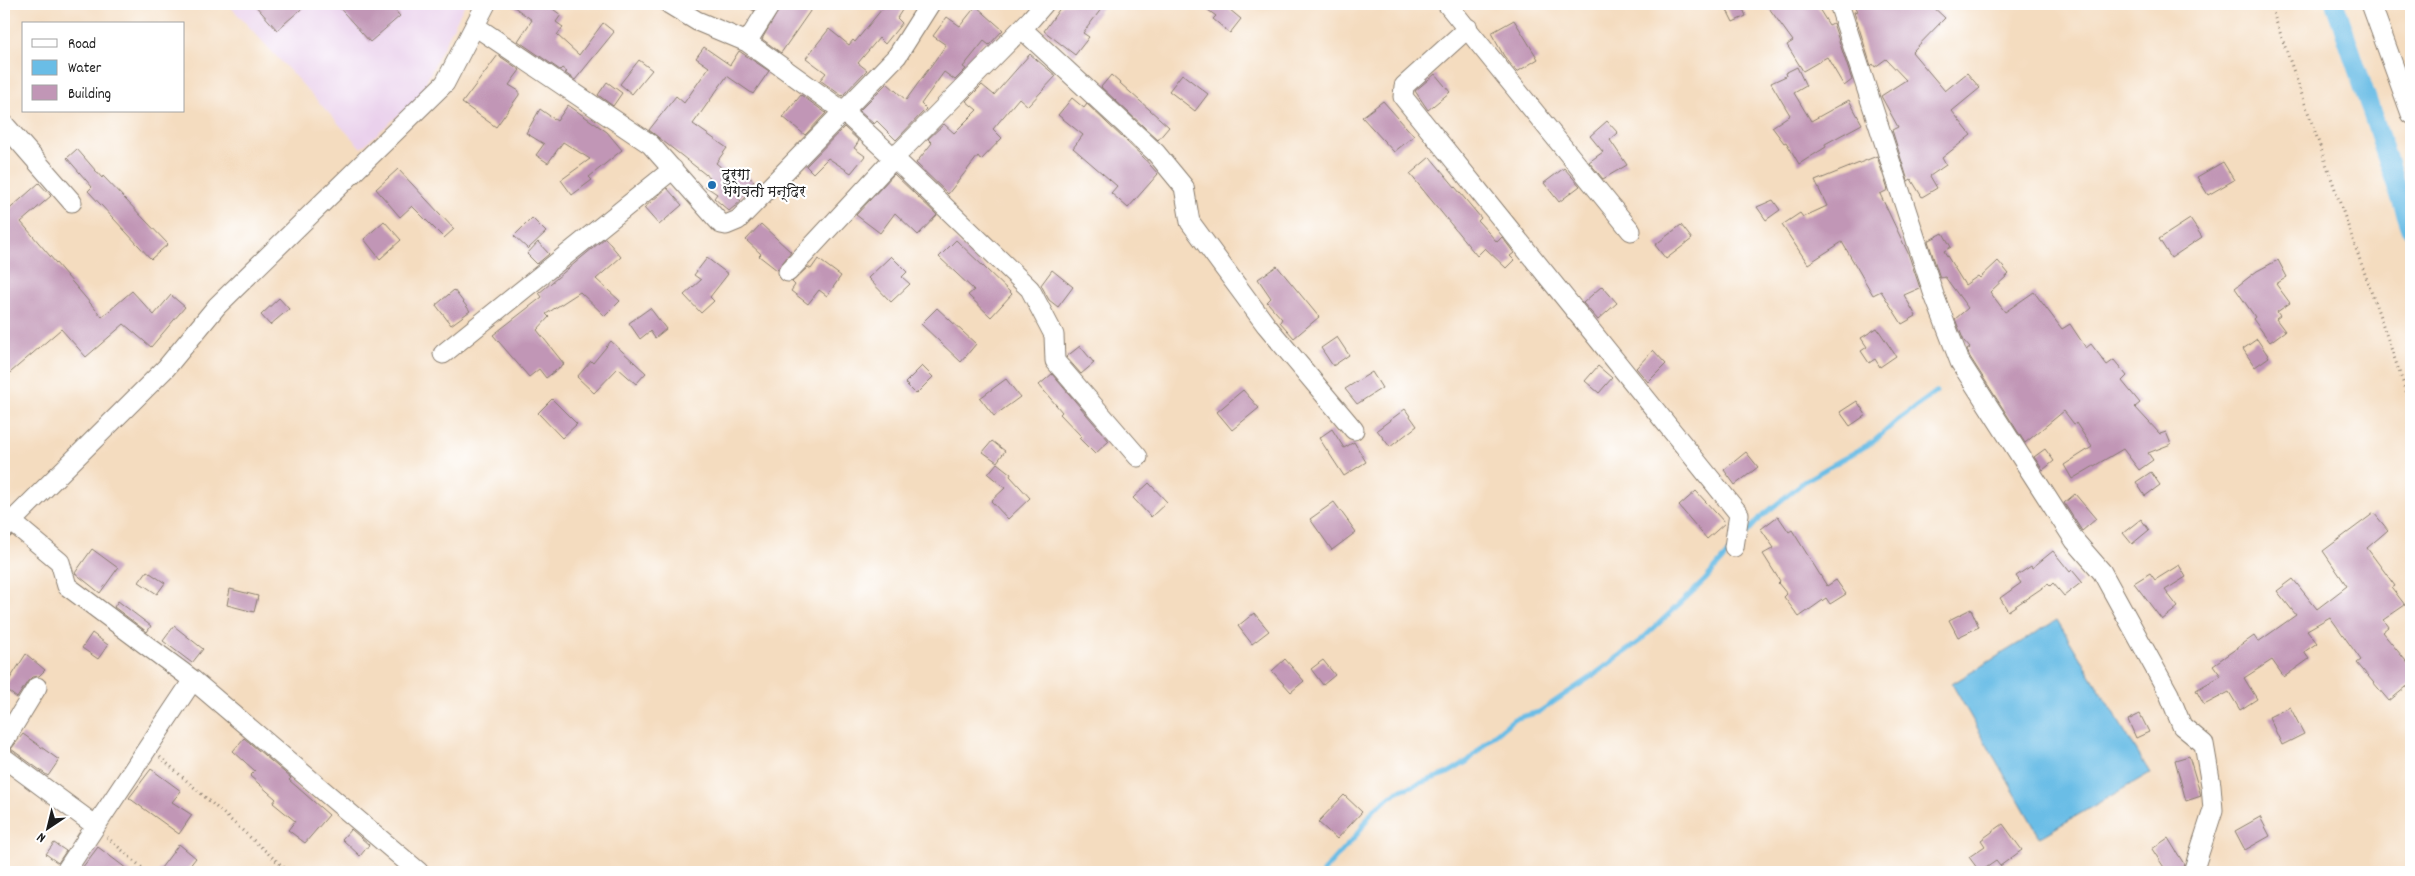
<svg xmlns="http://www.w3.org/2000/svg" width="2415" height="876" font-family="Dekko,'Playpen Sans Deva',sans-serif">
<style>
.built{fill:#ead1ec}
.water{fill:#6abde6;stroke:#436c81}
.lines{fill:none;stroke-linecap:round;stroke-linejoin:round}
.stream{stroke:#6abde6;stroke-width:5}
.canal{stroke:#6abde6;stroke-width:19}
.building{fill:#c196b6}
.street-casing{stroke:#887c6e;stroke-width:21}
.path{stroke:#887c6e;stroke-width:3;stroke-dasharray:1 4;stroke-linecap:butt}
.street{stroke:#fff;stroke-width:19}
.poi-dot{fill:#1f6fb2;stroke:#fff;stroke-width:2}
.labels{text-anchor:middle;dominant-baseline:central;stroke-width:4.5;stroke-linejoin:round;paint-order:stroke}
.poi-label{font-size:15px;fill:#1c1c1c;stroke:#fff;text-anchor:start}
</style>
<rect width="100%" height="100%" fill="#fff"/>
<filter id="ink" filterUnits="userSpaceOnUse"><feTurbulence type="fractalNoise" baseFrequency=".02" numOctaves="2"/><feDisplacementMap in="SourceGraphic" scale="10" xChannelSelector="R" yChannelSelector="G"/><feConvolveMatrix kernelMatrix="1 2 1 2 8 2 1 2 1" color-interpolation-filters="sRGB"/></filter>
<filter id="wash" filterUnits="userSpaceOnUse"><feTurbulence type="fractalNoise" baseFrequency=".0096" numOctaves="4" result="noise"/><feDisplacementMap in="SourceGraphic" scale="20" xChannelSelector="R" yChannelSelector="G"/><feGaussianBlur stdDeviation="1.12" result="paint"/><feColorMatrix in="noise" values="0 0 0 0 0 0 0 0 0 0 0 0 0 0 0 0 0 1.4 0 .05"/><feComposite in="paint" operator="in"/></filter>
<g filter="url(#wash)">
<rect width="100%" height="100%" fill="#f4dcbf"/>
<path class="built" d="M228 4H465L418 98 361 148Z"/>
<path class="water" d="M2057 620 2150 773 2040 837 1952 684Z"/>
<g class="lines">
<path class="stream" d="M1742 538 1761 517 1806 480 1873 442 1899 419 1936 392
M1323 872 1359 832 1373 810 1398 791 1448 773 1468 761 1492 737 1514 719 1539 712 1595 674 1641 640 1705 580 1731 550"/>
<path class="canal" d="M2335 4 2411 229"/>
</g>
<g id="blocks">
<path class="building" d="M254 4H307L277 30Z
M336 4H389L400 16 370 42Z
M510 4H546L561 15 556 22 563 27 557 35 579 55 603 23 614 32 575 80 565 73 567 72 562 68 560 70 518 41 532 20Z
M743 4H758L754 11Z
M782 4H815L781 53 762 39Z
M886 4H906L897 18 902 23 885 44 879 38 858 63 867 70 842 96 820 80 826 73 806 58 829 29 849 45 853 40 855 42Z
M1063 4H1105L1083 33 1089 37 1075 55 1044 31Z
M1200 4H1223L1241 19 1230 33 1213 19 1216 16Z
M1724 4H1741L1746 16 1733 22Z
M1766 4H1816L1829 25 1833 23 1852 80 1844 86 1827 57 1803 71 1787 45 1793 41Z
M1853 4H1930L1945 18 1912 52 1945 91 1967 73 1980 88 1952 111 1971 135 1942 158 1946 165 1930 176 1937 188 1922 197 1911 179 1908 181 1892 130 1898 127 1881 96 1906 80 1886 59 1875 67 1873 64 1871 66 1854 12 1857 11Z
M976 6 1003 30 989 45 984 41 963 67 966 69 955 80 944 72 921 104 926 109 896 140 877 121 874 124 859 111 887 83 906 100 946 45 933 36 947 17 960 26Z
M1514 20 1538 59 1517 72 1504 56 1491 33Z
M704 47 730 65 739 51 769 71 753 94 727 76 693 124 727 148 716 163 734 178 741 170 754 181 739 199 741 201 729 211 714 198 717 194 705 186 710 178 649 130 676 96 684 103 709 67 696 58Z
M1030 54 1056 76 1028 106 1019 98 993 129 1002 138 981 160 978 156 948 194 916 163 932 143 928 139 944 124 954 133 977 110 966 101 982 85 994 95Z
M498 55 520 70 509 85 519 91V95L496 127 462 103Z
M639 60 652 70 632 94 620 84Z
M1797 67 1806 86 1794 93 1811 121 1849 100 1862 124 1825 144 1826 147 1799 164 1786 142 1784 143 1772 127 1790 115 1771 83 1786 76 1785 73Z
M1182 74 1208 94 1195 111 1169 91Z
M1435 74 1450 92 1428 110 1415 91Z
M1111 75 1169 127 1158 140 1101 87Z
M607 82 622 93 613 106 598 95Z
M801 95 826 113 805 135 783 117Z
M1072 98 1084 108 1087 104 1143 157 1158 174 1128 208 1111 193 1117 186 1073 148 1083 135 1058 115Z
M1383 101 1414 136 1394 152 1362 117Z
M568 105 607 132 622 150 589 177 592 180 572 195 561 180 590 159 563 142 548 163 536 155 544 144 526 133 540 109 557 121Z
M1607 121 1618 133 1610 140 1627 165 1603 179 1589 162 1603 152 1590 136Z
M844 127 859 141 854 148 865 156 851 173 828 158 813 173 806 166Z
M77 149 102 178 103 176 168 244 151 259 88 191 92 187 67 158Z
M1877 156 1888 190 1880 194 1908 253 1920 288 1904 295 1916 316 1902 324 1881 291 1873 295 1842 242 1808 264 1782 225 1800 213 1803 217 1827 206 1815 181Z
M1430 157 1481 218 1478 221 1497 242 1502 237 1514 253 1510 256 1514 260 1506 268 1485 248 1477 256 1410 174Z
M2223 162 2234 180 2208 195 2197 177Z
M1564 168 1580 186 1559 202 1544 183Z
M398 169 454 229 444 238 412 206 400 217 376 189Z
M894 174 937 215 918 235 895 213 880 233 856 215Z
M39 183 51 196 21 222 102 317 132 291 154 315 171 295 185 307 151 347 124 324 86 357 61 329 4 378V214Z
M667 188 682 205 659 225 644 208Z
M1773 200 1780 210 1766 220 1757 207Z
M532 218 546 232 528 249 514 236Z
M2190 219 2202 237 2171 258 2159 239Z
M384 221 401 240 380 259 364 239Z
M761 224 791 252 777 270 759 256 761 254 746 240Z
M1681 225 1692 239 1666 259 1655 245Z
M1943 233 1951 247 1944 251 1965 285 1978 276 1980 278 1998 261 2009 274 1990 292 2005 312 2034 292 2062 329 2070 324 2086 348 2091 344 2107 365 2114 360 2127 376 2122 381 2140 403 2135 407 2160 434 2166 432 2171 444 2148 453 2153 460 2139 470 2123 449 2072 479 2064 465 2092 447 2076 423 2074 424 2064 411 2025 443 1970 357 1967 350 1970 348 1964 341 1955 319 1968 308 1945 277 1940 278 1928 241Z
M605 238 621 257 596 279 620 301 605 316 580 292 546 314 549 317 537 330 564 364 546 378 539 369 529 377 493 335 542 297 539 293Z
M956 240 1012 294 991 317 968 295 974 290 939 257Z
M538 242 549 254 537 264 527 254Z
M891 256 907 272 902 277 910 284 891 302 868 278Z
M707 258 728 274 710 297 714 301 701 313 684 295 701 280 694 275Z
M818 259 841 276 827 296 819 290 808 304 791 291 795 285 792 282 808 267 811 269Z
M2278 260 2287 277 2276 284 2290 303 2277 312 2280 316 2276 319 2285 331 2270 342 2253 319 2255 317 2235 288 2257 271Z
M1277 266 1319 317 1294 338 1280 322 1282 319 1267 302 1271 298 1258 279Z
M1052 270 1073 287 1058 307 1049 300 1041 285Z
M1602 286 1617 303 1598 320 1583 303Z
M454 290 470 311 451 325 436 305Z
M279 298 289 309 270 325 261 315Z
M650 308 666 329 655 338 650 331 640 339 629 323Z
M937 308 976 344 961 362 921 324Z
M1877 328 1896 356 1880 367 1875 359 1869 363 1861 351 1867 347 1861 338Z
M1337 337 1349 355 1333 366 1321 348Z
M2257 339 2269 357 2255 367 2243 349Z
M611 341 646 373 636 384 618 368 594 393 577 377 591 361 593 363Z
M1080 346 1094 363 1081 374 1066 357Z
M1653 350 1666 364 1648 382 1636 368Z
M922 366 933 377 916 394 905 383Z
M1598 366 1612 378 1599 393 1585 381Z
M1372 372 1382 388 1357 404 1345 389Z
M1052 374 1109 441 1095 454 1079 438 1081 436 1060 414 1062 412 1039 385Z
M1006 379 1020 397 994 416 980 398Z
M1243 390 1259 408 1232 430 1217 412Z
M552 399 577 424 562 438 538 413Z
M1857 401 1866 415 1850 426 1840 412Z
M1405 409 1417 426 1390 447 1377 430Z
M1332 429 1344 448 1354 442 1366 462 1344 476 1319 438Z
M992 441 1005 451 997 462 983 452Z
M2045 449 2054 461 2043 470 2034 457Z
M1746 452 1758 467 1735 485 1724 470Z
M997 463 1011 474 1010 476 1030 498 1008 519 991 501 1005 488 988 474Z
M2151 472 2160 485 2145 496 2136 482Z
M1149 483 1167 502 1151 517 1133 498Z
M1696 491 1725 523 1707 539 1679 506Z
M2075 494 2096 519 2082 531 2064 503Z
M1334 502 1356 532 1332 550 1310 519Z
M2374 513 2388 530 2367 548 2395 586 2392 588 2405 605 2383 620 2388 627 2382 632 2411 667V683L2389 701 2357 663 2361 660 2330 617 2307 630 2317 643 2304 652 2309 659 2284 677 2272 660 2244 678 2257 699 2240 710 2229 692 2204 705 2196 690 2221 676 2213 665 2254 636 2258 642 2296 615 2277 591 2293 579 2317 609 2347 586 2323 551Z
M1778 516 1789 532 1792 530 1827 586 1836 580 1846 594 1830 604 1826 598 1799 617 1784 597 1787 594 1778 583 1780 581 1763 554 1774 548 1761 529Z
M2141 519 2149 530 2132 544 2123 533Z
M92 549 118 568 100 593 75 573Z
M2053 551 2070 572 2072 570 2082 582 2064 596 2053 583 2050 586 2048 584 2008 611 2000 598 2021 583 2016 576 2031 566 2032 568Z
M2179 565 2186 577 2165 590 2178 607 2162 620 2134 583 2150 573 2155 580Z
M147 571 165 583 157 594 139 582Z
M230 589 258 596 254 612 227 605Z
M118 601 151 626 147 632 114 607Z
M1971 609 1979 627 1958 637 1949 620Z
M1254 613 1269 631 1252 644 1238 626Z
M174 626 203 649 192 663 163 641Z
M92 633 108 645 98 659 82 648Z
M26 654 45 670 39 676 32 677 28 681 17 698 4 688Z
M1285 659 1304 681 1291 692 1272 671Z
M1323 660 1335 675 1323 685 1311 669Z
M2290 707 2304 734 2282 745 2269 717Z
M2140 714 2149 732 2136 738 2128 720Z
M23 734 59 760 48 776 11 749Z
M244 738 291 778 289 780 329 815 305 843 288 830 295 821 273 803 276 799 250 776 255 771 233 751Z
M2189 756 2201 796 2186 801 2175 760Z
M151 769 181 791 172 802 192 815 179 834 129 798Z
M1344 795 1362 812 1337 839 1318 822Z
M2260 817 2270 836 2245 850 2235 831Z
M2003 824 2022 850 2000 866 1996 861 1980 872 1969 857 1985 846 1981 840Z
M351 829 369 845 360 856 342 839Z
M2168 838 2184 864 2182 872H2167L2152 849Z
M54 843 66 851 58 863 46 854Z
M179 844 196 858 185 872H158Z
M98 847 131 872H79Z"/>
</g>
</g>
<g filter="url(#ink)">
<use href="#blocks" fill-opacity="0" stroke="#887c6e" stroke-width="1"/>
<g class="lines">
<defs>
<path id="street" d="M669 4 697 21 747 42 843 111 894 158 1030 289 1054 335 1055 361 1138 457
M1447 4 1631 231
M1839 4 1934 295 1960 362 2075 541 2102 572 2169 694 2182 726 2204 744 2211 785 2213 810 2193 872
M2371 4 2411 114
M475 26 650 144 721 224 726 225 738 220 897 56 930 4
M1468 28 1404 86 1403 97 1739 514 1734 547
M1022 29 1156 153 1184 187 1190 222 1266 325 1354 430
M747 42 771 4
M4 124 72 202
M788 272 894 158 1031 19 1044 4
M443 354 673 169
M11 521 60 562 67 586 193 680 419 872
M4 529 166 368 217 306 445 83 486 4
M4 741 37 687
M4 758 96 826
M65 872 193 680"/>
</defs>
<use href="#street" class="street-casing"/>
<path class="path" d="M2270 4 2411 405
M160 757 289 872
M107 837 147 872"/>
<use href="#street" class="street"/>
</g>
</g>
<circle class="poi-dot" cx="712" cy="185" r="5"/>
<g class="labels">
<g class="poi-label">
<text x="722" y="176">दुर्गा<tspan x="722" dy="17">भगवती मन्दिर</tspan></text>
</g>
</g>
<rect width="2415" height="876" fill="none" stroke="#fff" stroke-width="20"/>
<rect x="22" y="22" width="162" height="90" fill="#ffffff" stroke="#a4a4a4"/>
<rect x="32" y="39" width="25" height="8" fill="#ffffff" stroke="#a4a4a4"/>
<text x="68" y="48" font-size="15" fill="#1c1c1c">Road</text>
<rect x="32" y="60" width="25" height="15" fill="#6abde6" stroke="#a4a4a4"/>
<text x="68" y="72" font-size="15" fill="#1c1c1c">Water</text>
<rect x="32" y="85" width="25" height="15" fill="#c196b6" stroke="#a4a4a4"/>
<text x="68" y="98" font-size="15" fill="#1c1c1c">Building</text>
<g transform="translate(48 828) rotate(215)" stroke="#ffffff" stroke-width="4" paint-order="stroke">
<path d="M0-4L9 19L0 12L-9 19Z" fill="#1c1c1c"/>
<text y="-8" font-size="14" font-weight="bold" text-anchor="middle" fill="#1c1c1c">N</text>
</g>
</svg>
